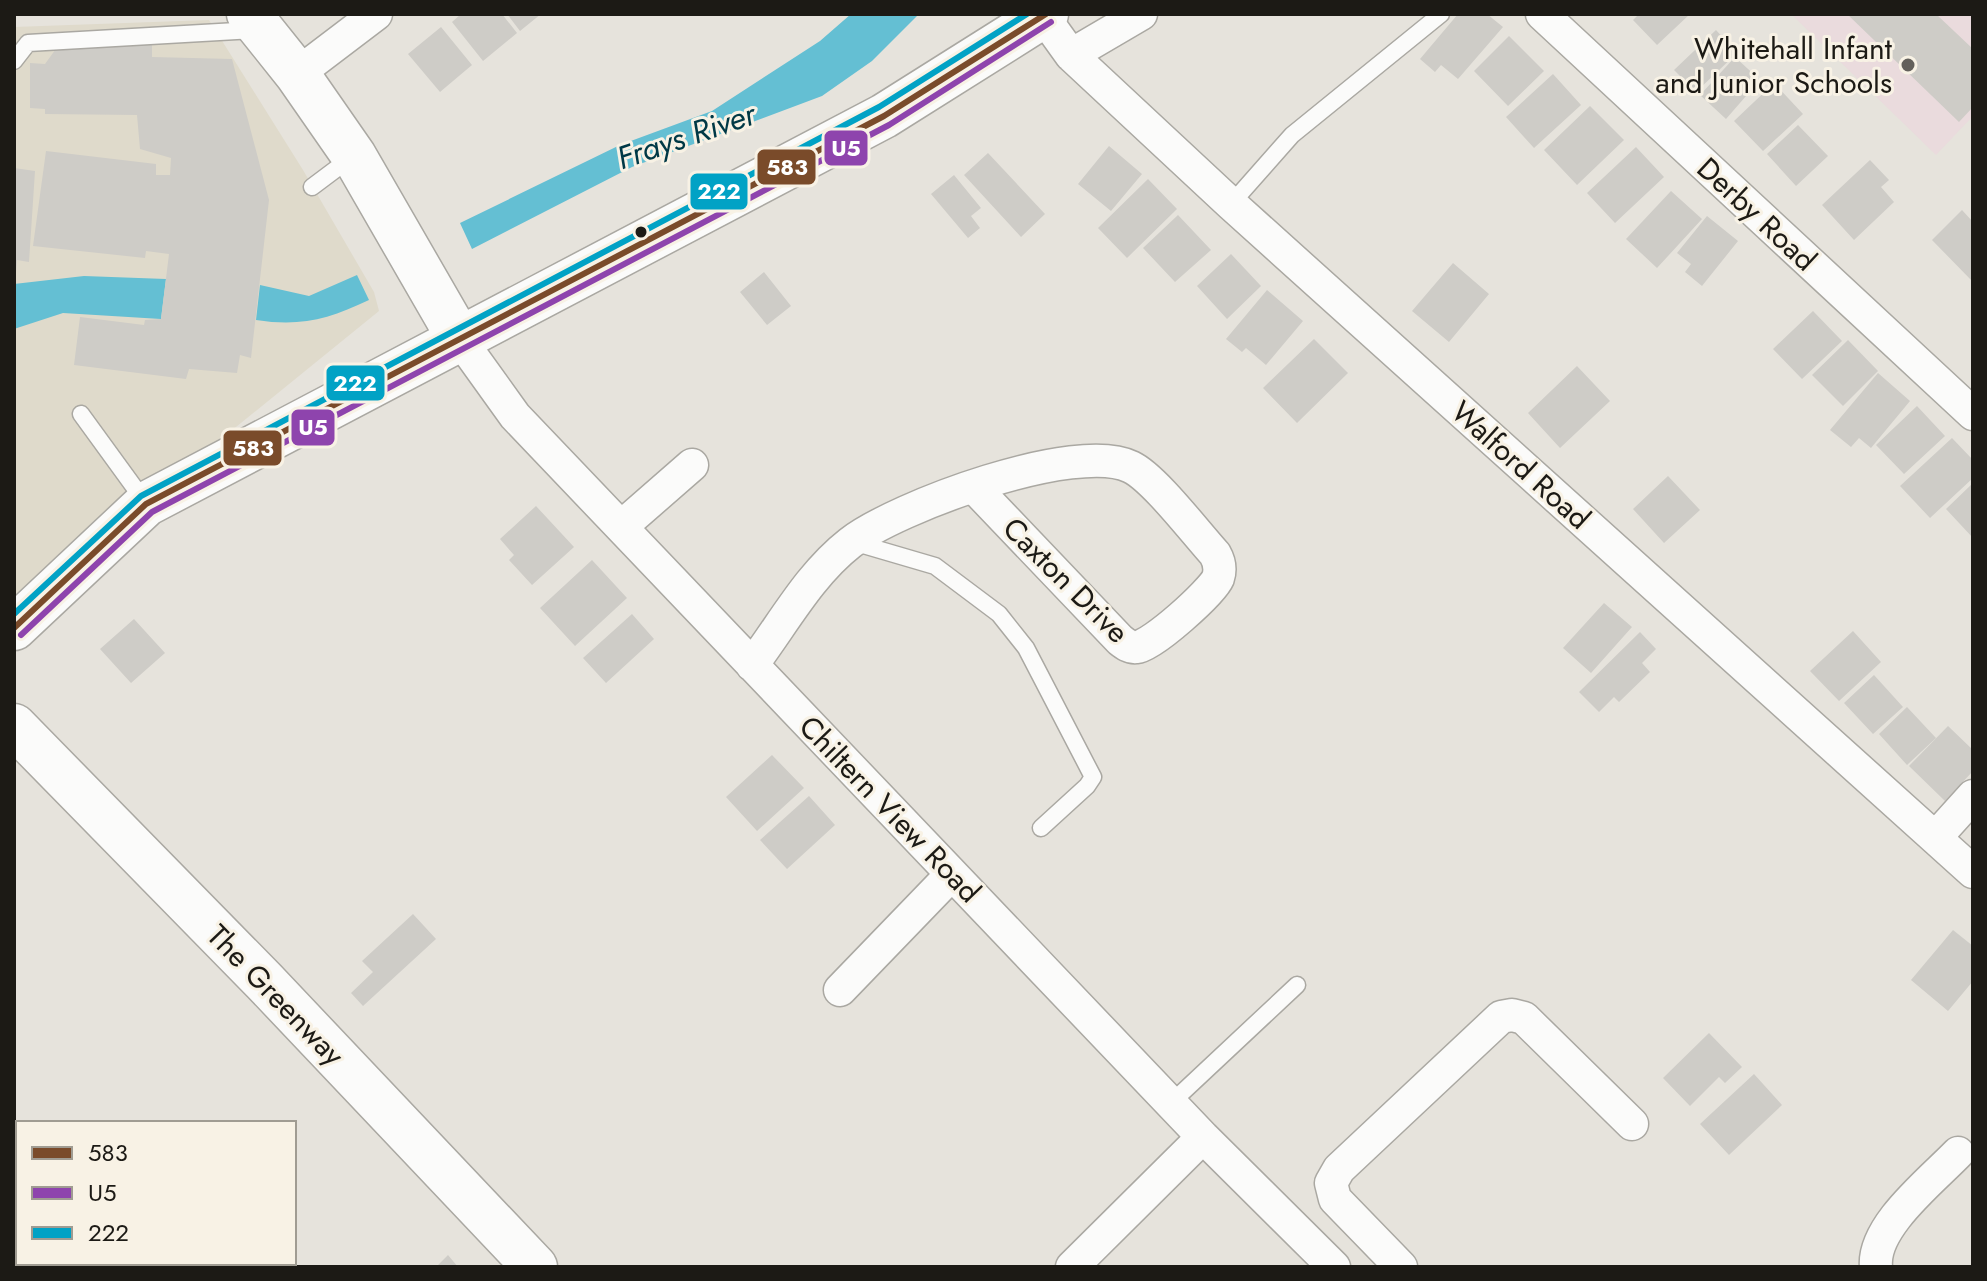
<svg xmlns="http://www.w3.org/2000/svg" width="1987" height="1281" font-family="Jost,sans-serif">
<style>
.built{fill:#dfdacb}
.education{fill:#eadbdd}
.water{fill:#64bfd3}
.building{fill:#ceccc7}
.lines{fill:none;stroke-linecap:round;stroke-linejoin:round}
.lane-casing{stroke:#aaa8a2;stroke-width:19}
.street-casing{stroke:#aaa8a2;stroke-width:35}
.secondary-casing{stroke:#aaa8a2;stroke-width:47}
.primary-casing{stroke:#aaa8a2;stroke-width:47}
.lane{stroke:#fbfbfa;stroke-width:16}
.street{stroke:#fbfbfa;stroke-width:32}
.secondary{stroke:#fbfbfa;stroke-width:44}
.primary{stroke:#fbfbfa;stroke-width:44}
.bus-1-casing{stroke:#f8f2e5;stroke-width:12}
.bus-2-casing{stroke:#f8f2e5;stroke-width:12}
.bus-3-casing{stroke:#f8f2e5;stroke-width:12}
.bus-1{stroke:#7a4b2a;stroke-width:6}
.bus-2{stroke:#8e44ad;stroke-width:6}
.bus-3{stroke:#01a2c5;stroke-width:6}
.poi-dot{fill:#63605b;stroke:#f8f2e5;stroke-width:3}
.bus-dot{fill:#1c1a15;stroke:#f8f2e5;stroke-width:3}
.labels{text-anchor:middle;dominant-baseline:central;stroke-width:6;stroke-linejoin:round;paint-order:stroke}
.poi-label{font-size:30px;fill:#1c1a15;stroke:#f8f2e5;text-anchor:end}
.street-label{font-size:30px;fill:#1c1a15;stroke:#f8f2e5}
.water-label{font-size:32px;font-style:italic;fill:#003946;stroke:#f8f2e5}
.line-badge{stroke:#f8f2e5;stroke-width:3}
.badge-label{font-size:22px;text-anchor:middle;font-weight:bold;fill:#fff}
</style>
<rect width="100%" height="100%" fill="#e6e3dc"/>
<path class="built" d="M209 20 303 170 374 292 379 311 146 500 14 625V27Z"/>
<path class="education" d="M1791 14H1973V116L1936 155Z"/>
<path class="water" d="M851 14H919L872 61 822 96 632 167 472 249 460 223 620 145 712 111 820 41Z
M357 275 369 300C329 319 301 327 256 320L260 285 309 296Z
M84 276 166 279 161 319 63 313 14 329V284Z"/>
<path class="building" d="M461 14H502L517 33 483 61 452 22Z
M507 14H541L520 31Z
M1458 14H1487L1503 27 1458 79 1441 65 1435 72 1420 59Z
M1639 14H1690L1657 45 1633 20Z
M1847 14H1936L1973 49V107L1959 122Z
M441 27 472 65 440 92 408 54Z
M1716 30 1737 53 1696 92 1674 70Z
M1509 36 1544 71 1508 106 1474 71Z
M152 43V57L232 59 269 200 251 358 240 355 237 373 189 369 186 379 74 365 80 317 144 325 145 320 161 319 169 254 146 251 145 258 33 246 46 151 156 164V175H170L171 158 140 149 137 115 45 114V109L30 108V63L45 64 58 46Z
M1735 57 1760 80 1726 119 1700 95Z
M1553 74 1581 105 1534 148 1506 117Z
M1774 83 1803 114 1763 151 1734 121Z
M1590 106 1624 140 1577 185 1544 150Z
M1798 125 1828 156 1796 186 1767 154Z
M1109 146 1142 174 1111 211 1078 184Z
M1636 147 1664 177 1615 223 1587 193Z
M988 153 1045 214 1021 237 964 175Z
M1870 160 1889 180 1881 187 1894 202 1854 240 1822 205Z
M14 168 35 171 29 262 17 260 16 273Z
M954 175 981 208 971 216 980 228 968 238 931 194Z
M1148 179 1177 209 1127 258 1098 228Z
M1671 191 1702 219 1657 268 1626 239Z
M1962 210 1973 222V282L1932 240Z
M1178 215 1211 250 1175 282 1143 248Z
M1707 216 1738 241 1702 286 1685 272 1691 264 1677 253Z
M1231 254 1261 286 1227 319 1197 286Z
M1453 263 1489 294 1449 342 1412 311Z
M764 272 791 306 767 325 740 292Z
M1267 290 1303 321 1266 365 1246 348 1242 352 1226 339Z
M1813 311 1842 341 1802 379 1773 349Z
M1314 339 1348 373 1297 423 1263 388Z
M1848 340 1878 371 1843 406 1812 375Z
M1577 366 1610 401 1560 448 1528 413Z
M1878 373 1910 401 1871 448 1859 438 1851 447 1830 430Z
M1917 406 1945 436 1904 474 1876 445Z
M1952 438 1973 460V478L1930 518 1900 486Z
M1668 476 1700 510 1664 543 1633 509Z
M1973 483V538L1946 509Z
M536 506 574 547 532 585 509 560 514 555 500 539Z
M592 560 627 598 575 646 540 608Z
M1604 603 1632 627 1591 673 1563 648Z
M632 614 654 639 606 683 583 658Z
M134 619 165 653 131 683 100 649Z
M1853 631 1881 662 1839 701 1810 671Z
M1640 632 1656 649 1642 663 1650 672 1619 702 1614 697 1599 712 1579 692Z
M1874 675 1903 707 1873 734 1844 703Z
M1907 707 1936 738 1907 765 1879 734Z
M1948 726 1973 750V771L1945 801 1909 766Z
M772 755 804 788 757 831 726 797Z
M809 796 835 825 787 869 760 840Z
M413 914 436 939 363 1006 351 993 373 972 362 961Z
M1953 930 1973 946V981L1948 1011 1911 980Z
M1709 1033 1742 1067 1725 1083 1719 1077 1690 1106 1663 1078Z
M1754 1074 1782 1105 1729 1155 1700 1124Z
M448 1255 458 1267H436Z"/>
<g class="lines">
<defs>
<path id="lane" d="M14 61 28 43 254 30
M312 187 352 157
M1231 204 1292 135 1441 14
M81 414 145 502
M853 542 935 566 999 614 1026 648 1093 777 1087 786 1041 828
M1171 1103 1297 985"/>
<path id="street" d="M1542 14 1973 414
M1043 16 1071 55 1141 14
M1071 55 1231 204 1973 872
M297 74 376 14
M459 338 515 416 1203 1137 1334 1267
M621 527 692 465
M752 665C783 624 809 575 850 543 896 507 1077 440 1131 467 1154 478 1195 532 1215 554 1219 561 1221 569 1218 578 1212 592 1152 646 1137 647 1130 648 1125 644 1120 640L974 487
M1936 837 1973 796
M840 990 952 874
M1072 1267 1203 1137
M1401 1267 1335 1199 1331 1183 1339 1169 1501 1017 1512 1015 1524 1018 1632 1124
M1876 1267C1872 1227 1931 1181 1958 1153"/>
<path id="secondary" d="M249 14 297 74 354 156 459 338
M14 726 264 981 535 1267"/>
<path id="primary" d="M14 628 146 504 884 116 1046 14"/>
</defs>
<use href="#lane" class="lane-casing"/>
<use href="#street" class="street-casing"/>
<use href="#secondary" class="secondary-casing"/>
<use href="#primary" class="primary-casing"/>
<use href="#lane" class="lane"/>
<use href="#street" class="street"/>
<use href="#secondary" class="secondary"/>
<use href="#primary" class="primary"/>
<defs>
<path id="bus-1" d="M14 628 146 504 884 116 1046 14"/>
<path id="bus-2" d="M21 635 152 512 889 125 1051 22"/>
<path id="bus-3" d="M14 614 141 496 879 107 1027 14"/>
</defs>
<use href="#bus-1" class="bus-1-casing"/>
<use href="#bus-2" class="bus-2-casing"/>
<use href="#bus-3" class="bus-3-casing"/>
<use href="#bus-1" class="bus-1"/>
<use href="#bus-2" class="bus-2"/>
<use href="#bus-3" class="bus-3"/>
</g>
<circle class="poi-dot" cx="1908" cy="65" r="8"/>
<circle class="bus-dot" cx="641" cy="232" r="7"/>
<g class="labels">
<g class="poi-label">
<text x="1892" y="48">Whitehall Infant<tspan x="1892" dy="34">and Junior Schools</tspan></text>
</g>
<g class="street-label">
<text transform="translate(1757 214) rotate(43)">Derby Road</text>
<text transform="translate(1521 465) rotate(42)">Walford Road</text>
<text transform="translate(1066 580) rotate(45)">Caxton Drive</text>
<text transform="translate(890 809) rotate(46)">Chiltern View Road</text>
<text transform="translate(276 995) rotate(46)">The Greenway</text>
</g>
<g class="water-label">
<text transform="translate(686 136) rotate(-19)">Frays River</text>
</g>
</g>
<g class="line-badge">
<rect x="823" y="129" width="46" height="38" rx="8" fill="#8e44ad"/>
<rect x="756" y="148" width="61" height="38" rx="8" fill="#7a4b2a"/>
<rect x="689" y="172" width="60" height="39" rx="8" fill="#01a2c5"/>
<rect x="325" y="364" width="61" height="38" rx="8" fill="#01a2c5"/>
<rect x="290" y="408" width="46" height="39" rx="8" fill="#8e44ad"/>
<rect x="222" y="429" width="61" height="38" rx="8" fill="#7a4b2a"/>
</g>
<g class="badge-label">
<text x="846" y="156">U5</text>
<text x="787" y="175">583</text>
<text x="719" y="199">222</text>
<text x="355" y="391">222</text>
<text x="313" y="435">U5</text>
<text x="253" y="456">583</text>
</g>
<rect width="1987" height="1281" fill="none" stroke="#1c1a15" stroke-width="32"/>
<rect x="16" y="1121" width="280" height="144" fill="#f8f2e5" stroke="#a09c92" stroke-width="2"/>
<rect x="32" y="1147" width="40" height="12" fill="#7a4b2a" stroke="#a09c92" stroke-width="2"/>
<text x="88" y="1161" font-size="24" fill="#1c1a15">583</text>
<rect x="32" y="1187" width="40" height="12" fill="#8e44ad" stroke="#a09c92" stroke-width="2"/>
<text x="88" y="1201" font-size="24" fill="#1c1a15">U5</text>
<rect x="32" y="1227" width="40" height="12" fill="#01a2c5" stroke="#a09c92" stroke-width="2"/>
<text x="88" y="1241" font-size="24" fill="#1c1a15">222</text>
</svg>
